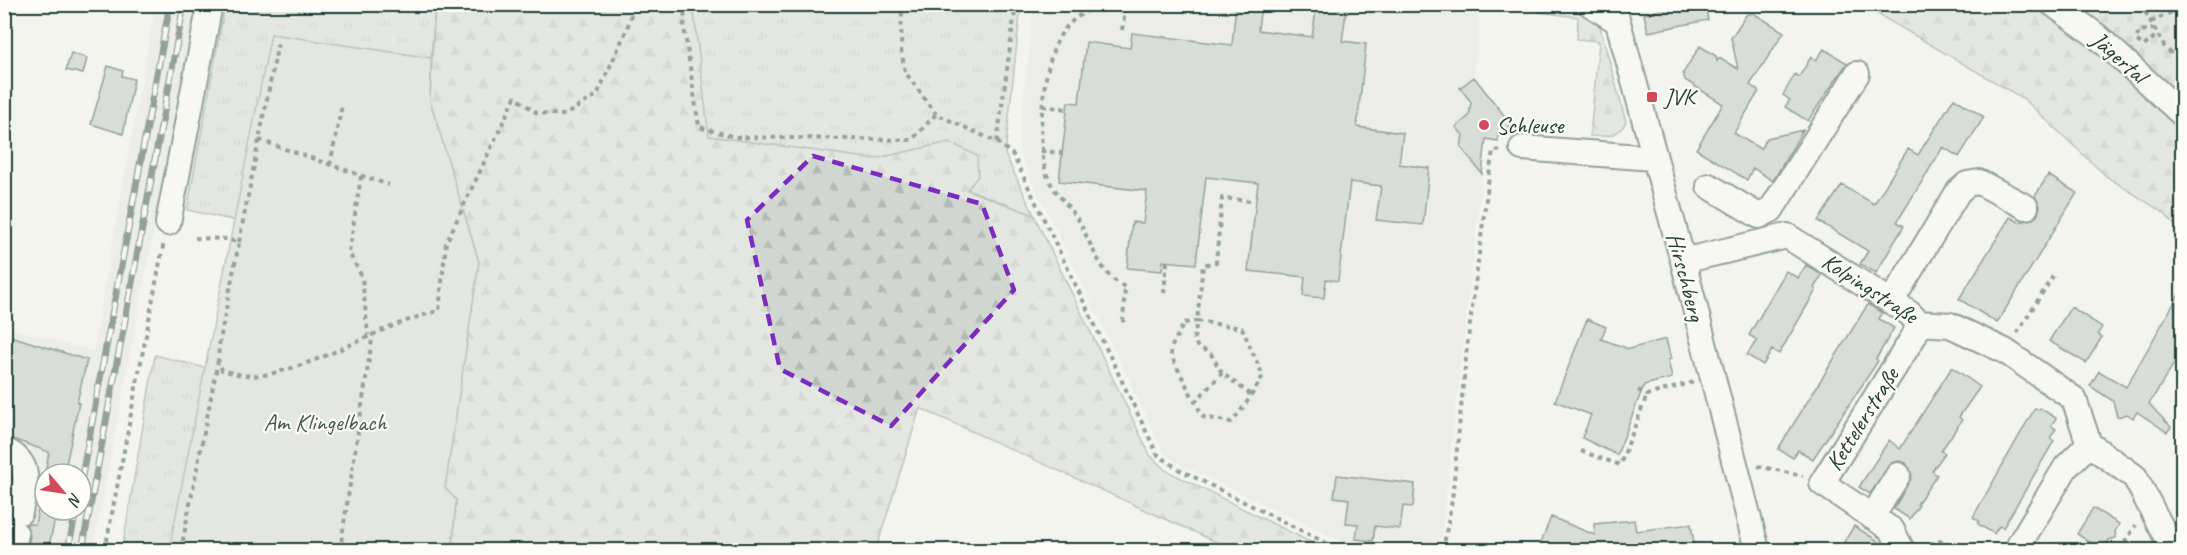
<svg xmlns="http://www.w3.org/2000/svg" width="2187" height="555" font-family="Caveat,sans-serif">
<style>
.built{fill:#e2e5df;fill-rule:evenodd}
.grass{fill:url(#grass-tufts);stroke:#788a82;stroke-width:1.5}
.forest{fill:url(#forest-firs);stroke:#788a82;stroke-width:1.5}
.cemetery{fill:url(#cemetery-stones);stroke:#788a82;stroke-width:1.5}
.green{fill:#d1d6d1;stroke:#788a82;stroke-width:1.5}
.building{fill:#b9c1bb;stroke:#1f3d34;stroke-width:1.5}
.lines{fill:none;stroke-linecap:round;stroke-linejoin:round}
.minor-casing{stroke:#1f3d34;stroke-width:28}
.path{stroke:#1f3d34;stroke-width:4;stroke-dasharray:4.5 4.5;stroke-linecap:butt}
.minor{stroke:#fdfcf7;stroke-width:24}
.rail-casing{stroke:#1f3d34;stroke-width:7}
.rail{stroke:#fdfcf7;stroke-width:4.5;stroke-dasharray:14;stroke-linecap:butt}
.marked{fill:none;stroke:#7b2cbf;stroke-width:4.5;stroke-dasharray:12 8;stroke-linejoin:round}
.poi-dot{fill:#d1495b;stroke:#fdfcf7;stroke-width:2}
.labels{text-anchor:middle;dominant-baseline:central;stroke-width:4.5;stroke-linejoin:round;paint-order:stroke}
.street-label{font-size:24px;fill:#1f3d34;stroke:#fdfcf7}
.poi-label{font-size:24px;fill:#1f3d34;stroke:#fdfcf7;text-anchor:start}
.park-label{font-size:24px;fill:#435c53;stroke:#fdfcf7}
</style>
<defs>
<pattern id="grass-tufts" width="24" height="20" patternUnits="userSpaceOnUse" patternTransform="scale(1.5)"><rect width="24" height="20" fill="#d1d6d1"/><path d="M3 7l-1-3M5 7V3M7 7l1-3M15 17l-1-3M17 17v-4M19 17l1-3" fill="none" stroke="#b3b9b4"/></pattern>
<pattern id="forest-firs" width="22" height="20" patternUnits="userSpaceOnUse" patternTransform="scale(1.5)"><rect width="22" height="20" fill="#d1d6d1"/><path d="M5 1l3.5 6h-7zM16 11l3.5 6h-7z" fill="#b3b9b4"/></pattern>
<pattern id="cemetery-stones" width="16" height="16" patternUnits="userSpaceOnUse" patternTransform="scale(1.5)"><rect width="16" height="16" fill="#d1d6d1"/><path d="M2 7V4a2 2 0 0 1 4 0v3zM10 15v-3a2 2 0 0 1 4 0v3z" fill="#b3b9b4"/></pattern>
</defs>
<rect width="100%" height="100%" fill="#f4f4ef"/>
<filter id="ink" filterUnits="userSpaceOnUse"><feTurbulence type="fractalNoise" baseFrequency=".0167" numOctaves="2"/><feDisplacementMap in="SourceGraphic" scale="12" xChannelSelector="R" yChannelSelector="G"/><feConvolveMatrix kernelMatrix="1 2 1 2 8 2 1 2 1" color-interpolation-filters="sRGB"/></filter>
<g filter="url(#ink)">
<path class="built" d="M155 5H197L93 550H5L4 326 93 351ZM45 474H81V510H45Z
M1034 5H1475L1480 22 1474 77 1511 124 1498 134V141L1492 140 1486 145 1441 537 1435 550H1360L1175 462 1164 453 1022 160 1018 146Z"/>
<path class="grass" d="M695 4 1021 5 1005 154 1034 215 967 189 950 142 874 159 708 136 694 15Z
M225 5H435L431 58 271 34 237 221 187 210Z
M155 355 206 368 170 550H122Z"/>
<path class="forest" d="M435 5H695L694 15 709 136 874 159 950 142 977 156 978 176 967 190 1034 215 1150 455 1165 470 1326 550H1234L920 408 876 550H452L456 500 445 488 479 262 430 101Z
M1539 5H1594L1626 122C1618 137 1606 137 1590 136L1599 41 1577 39 1578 17 1538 12Z
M1862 5H2030L2107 54 2182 124V233L2164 213 2107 177 2024 99Z"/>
<path class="cemetery" d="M2073 5H2182V96L2102 24Z"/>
<path class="green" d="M271 34 431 58 430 101 479 262 445 488 456 500 452 550H169Z"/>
<path class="building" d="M1236 4H1261L1258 30 1312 37 1317 4 1347 6 1342 41 1366 44 1357 127 1403 133 1399 164 1429 168 1423 225 1376 220 1381 186 1350 182 1338 281 1326 279 1324 298 1303 296 1305 277 1248 271 1258 183 1206 177 1196 264 1163 261 1162 271 1127 268 1132 222 1143 223 1147 191 1059 181 1068 102 1079 103 1086 42 1130 48 1132 33 1232 45Z
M1671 4H1705L1708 20 1648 32 1644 14 1672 8Z
M1753 13 1784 32 1750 85 1759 91 1734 133 1760 149 1767 138 1803 130 1773 181 1753 168 1747 180 1696 149 1723 104 1685 80 1683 73 1700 46 1716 56 1717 61 1719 58 1738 69 1731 38 1746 15Z
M1824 49 1847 63 1808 121 1785 107 1790 100 1783 95 1795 74 1799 77 1811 57 1816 60Z
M71 53 87 58 83 74 66 70Z
M108 66 123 71 122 76 134 79 123 134 91 124Z
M1474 77 1511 124 1498 134V141L1486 139 1482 174 1461 147 1463 135 1456 127 1469 116 1471 102 1460 88Z
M1954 98 1984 117 1959 157 1943 147 1897 222 1904 226 1876 273 1860 264 1868 251 1818 221 1842 185 1874 204 1908 149 1918 155Z
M2048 175 2077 193 1997 323 1959 299 2010 217 2019 222 2033 219 2038 214 2040 206 2035 196Z
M1806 265 1822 275 1814 288 1816 290 1779 354 1772 350 1763 365 1747 355 1757 340 1749 335 1786 271 1798 278Z
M2182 289V367L2175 362 2149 404 2171 427 2167 432 2137 412 2133 418 2127 414 2117 417 2113 401 2090 386 2099 371 2126 387Z
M1868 304 1882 313 1879 319 1894 328 1876 359 1878 361 1813 459 1798 450 1793 458 1778 449Z
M2071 307 2102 327 2098 334 2102 337 2086 363 2049 341Z
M1587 319 1606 327 1601 339 1629 349 1666 339 1671 359 1668 360 1672 378 1644 385 1617 455 1582 438 1591 415 1555 401Z
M4 334 87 360 77 402 79 403 64 474H45L49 452 4 436Z
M1952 367 1980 387 1959 417 1962 420 1941 451 1945 453 1932 471 1937 475 1917 504 1919 505 1910 519 1894 509 1912 476 1906 463 1899 461 1891 463 1870 494 1859 487 1889 440 1900 449Z
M2035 408 2039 410 2040 408 2056 418 2051 426 2056 429 2050 438 2054 441 2003 528 1999 526 1994 534 1978 524 1979 521 1973 517Z
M1337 475 1415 484 1413 507 1403 506 1400 529 1375 526 1373 541 1356 539 1358 524 1346 523 1349 499 1334 497Z
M2093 508 2119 524 2115 532 2116 538 2109 540 2103 550 2077 534Z
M38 510H57L48 550H27L30 536 26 524H35Z
M1551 517 1595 535 1594 524 1634 520 1636 531 1691 524 1695 550H1538Z
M1854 526 1883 544 1886 550H1839Z"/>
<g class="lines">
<defs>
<path id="minor" d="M1590 4 1617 21
M1613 4 1683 261 1757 550
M2053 4 2097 36 2182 114
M1522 148 1653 158
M1709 186 1759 216 1771 210 1857 74
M168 223 210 4
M1683 261 1787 236 1909 313 1919 323 1950 325 2005 351 2074 399 2089 444 2135 477 2173 550
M1891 302 1958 192 1967 184 1979 182 2026 207
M4 450C34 463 25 486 20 512
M1872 517 1898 475
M13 550 16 534
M1902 550 1892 530 1822 483 1914 336 1919 323
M2018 550 2020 543 2066 467 2089 444"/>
</defs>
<use href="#minor" class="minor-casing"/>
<path class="path" d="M685 4 684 27 699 127 735 137 912 140 936 114 997 142 1013 155 1157 454 1178 469 1340 550
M902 4 901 49 905 72 936 114
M1106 4C1089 9 1075 16 1064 30 1042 57 1036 140 1046 172 1052 193 1072 207 1081 225 1092 246 1102 277 1125 287L1123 323
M2141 4 2164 46 2182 64
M2151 22 2182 7
M2155 29 2139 31 2136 40 2144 46 2158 34
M1122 30 1126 4
M1043 106 1067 109
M259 140 389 185
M997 142 1016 4
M1041 151 1062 153
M330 165 342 105
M361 176 349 253 362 277 368 335
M1250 201 1222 198 1216 262 1203 265 1197 321 1242 328 1263 376C1254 391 1244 409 1231 422L1203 417 1171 356V348L1184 323 1197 321 1194 339 1197 346 1211 354 1222 373 1251 395
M195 238 228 239 239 243 219 345 218 360 222 370C235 374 249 377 263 375 324 365 378 325 439 311L446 243 515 97 537 113 565 115 597 95 627 29 634 4
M239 242 278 43
M1164 293 1167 261
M2017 333 2055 273
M1638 390 1647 395 1694 382
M1195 402 1222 373
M1581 451 1620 465 1647 395
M1758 466 1803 476
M1921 546 1940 541 1956 550
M105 550 164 241
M181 550 218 361
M340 550 373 333
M1443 550 1452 500 1467 347 1490 168 1493 151 1503 150
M2120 550 2136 525"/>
<use href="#minor" class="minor"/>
<defs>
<path id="rail" d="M81 481 170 4
M68 550 76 510
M82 550 184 4"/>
</defs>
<use href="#rail" class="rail-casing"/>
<use href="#rail" class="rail"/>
</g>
</g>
<path d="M0 0H2187V555H0ZM813 156 982 204 1014 290 891 426 780 369 747 220Z" fill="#f4f4ef" fill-opacity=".55" fill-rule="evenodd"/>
<path class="marked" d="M813 156 982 204 1014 290 891 426 780 369 747 220Z"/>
<g class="poi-dot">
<rect x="1646" y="91" width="12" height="12" rx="3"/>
<circle cx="1484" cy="125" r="6"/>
</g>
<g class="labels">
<g class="street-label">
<text transform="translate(2119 57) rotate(41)">Jägertal</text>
<text transform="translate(1686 277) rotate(75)">Hirschberg</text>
<text transform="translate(1870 288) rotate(33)">Kolpingstraße</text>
<text transform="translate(1862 419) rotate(-58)">Kettelerstraße</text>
</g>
<g class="poi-label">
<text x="1664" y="97">JVK</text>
<text x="1496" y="125">Schleuse</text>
</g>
<g class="park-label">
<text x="325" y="422">Am Klingelbach</text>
</g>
</g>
<rect width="2187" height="555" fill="none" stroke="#fdfcf7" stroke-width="24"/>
<rect x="12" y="12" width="2163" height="531" fill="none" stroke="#1f3d34" stroke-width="2" filter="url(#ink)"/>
<g transform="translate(63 492) rotate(119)"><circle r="28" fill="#fdfcf7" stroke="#a4b0a9" stroke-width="1.5"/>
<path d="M0-4.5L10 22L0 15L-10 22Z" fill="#d1495b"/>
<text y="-9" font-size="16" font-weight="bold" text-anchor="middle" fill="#1f3d34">N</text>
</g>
</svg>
